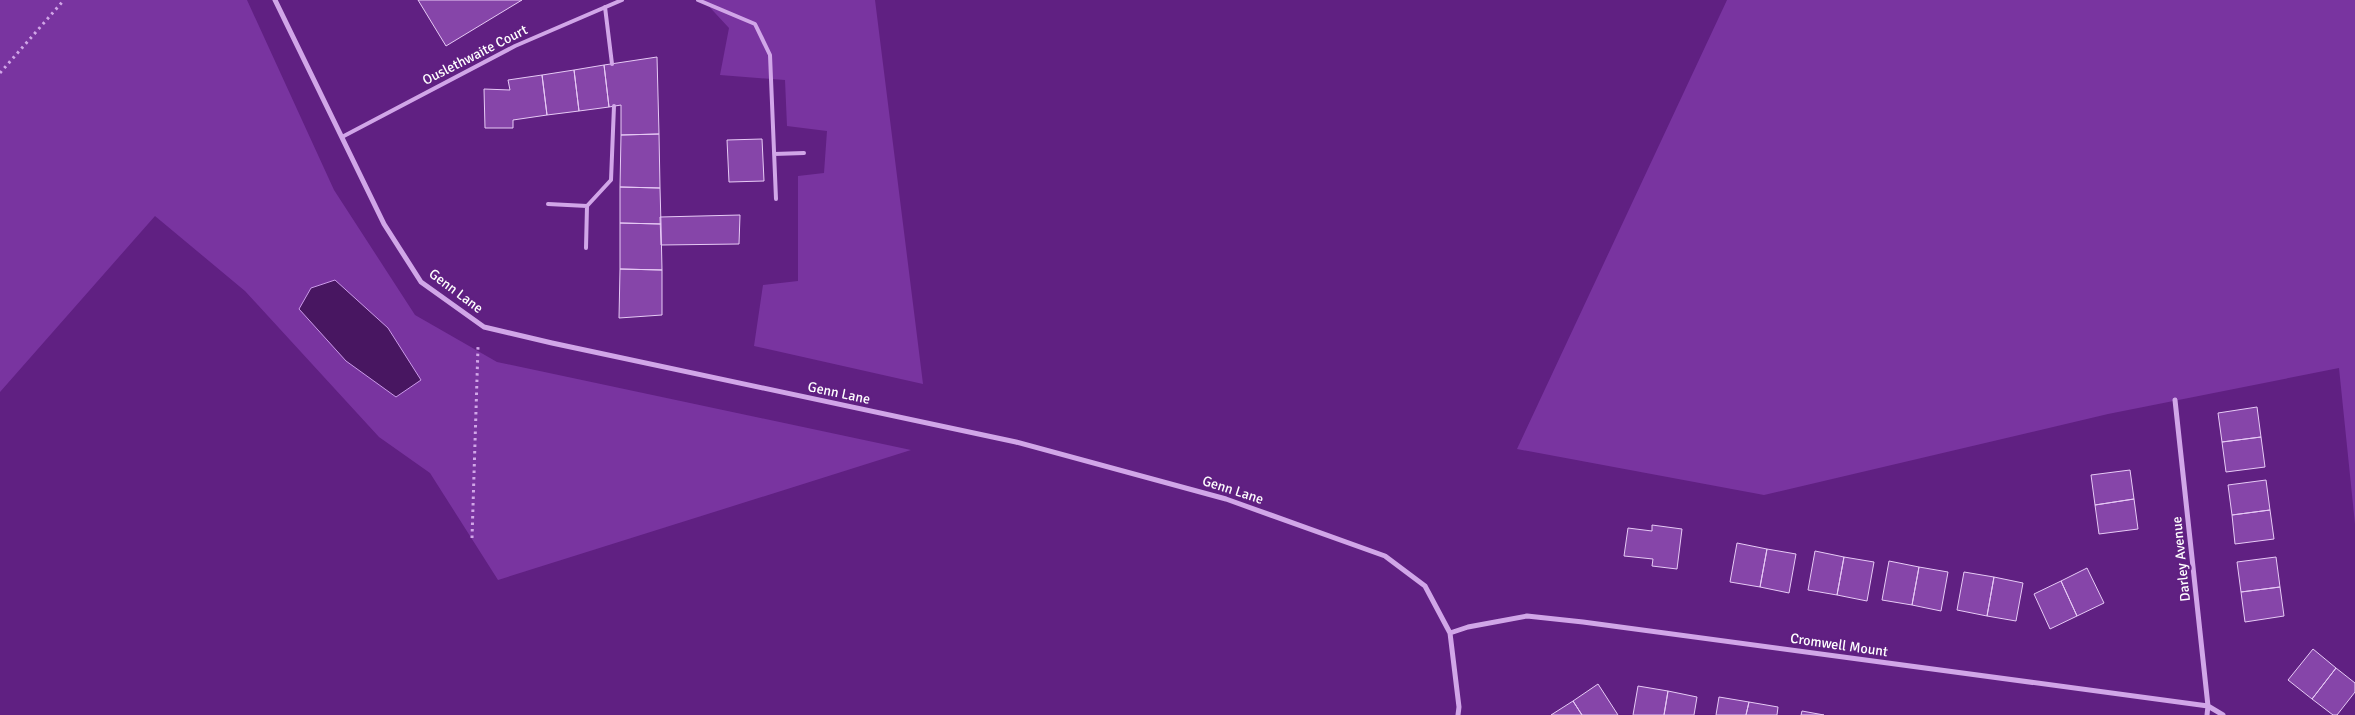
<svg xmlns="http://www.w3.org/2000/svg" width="2355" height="715" font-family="Signika,sans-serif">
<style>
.green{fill:#7934a0}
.water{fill:#481661;stroke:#cc9aea}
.building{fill:#8645a9;stroke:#e7caf6}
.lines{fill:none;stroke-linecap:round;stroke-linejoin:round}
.path{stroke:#d1a6e8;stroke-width:3;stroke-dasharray:2.5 4;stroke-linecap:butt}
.service{stroke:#d1a6e8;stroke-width:4}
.minor{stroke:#d1a6e8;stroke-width:5}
.labels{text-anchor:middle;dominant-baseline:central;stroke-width:4.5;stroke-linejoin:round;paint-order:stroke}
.street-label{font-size:14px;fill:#fff;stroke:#602082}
</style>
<rect width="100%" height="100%" fill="#602082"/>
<path class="green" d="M0 0H247L334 190 415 315 497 362 911 450 498 580 430 473 379 437 245 291 155 216 0 392Z
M703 0H875L923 384 754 346 763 285 798 281V176L824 173 827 131 787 126 785 80 720 75 729 28Z
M1727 0H2355V524L2339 368 2108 414 1764 495 1517 449Z"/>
<path class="water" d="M335 280 388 328 421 380 396 397 346 361 299 309 311 288Z"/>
<path class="building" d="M418 0H522L446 46Z
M657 57 659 134 621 135V105L609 107 604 65Z
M604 65 609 107 579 111 574 70Z
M574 70 579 111 547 115 542 75Z
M542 75 547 115 513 120V128H485L484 89 510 90 508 80Z
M659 134 660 188 620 187 621 135Z
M762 139 764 181 729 182 727 140Z
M620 187 660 188 661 224 620 223Z
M740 215 739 244 661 245 660 217Z
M620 223 661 224 662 270 620 269Z
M620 269 662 270V315L619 318Z
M2257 407 2261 437 2222 442 2218 413Z
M2261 437 2265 467 2226 472 2222 442Z
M2130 470 2134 499 2095 505 2091 475Z
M2266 480 2270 510 2232 515 2228 485Z
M2134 499 2138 529 2099 534 2095 505Z
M2270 510 2274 539 2235 544 2232 515Z
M1652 525 1682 529 1677 569 1652 566 1653 559 1624 556 1628 528 1652 531Z
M1737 543 1767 549 1760 587 1730 582Z
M1767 549 1796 554 1789 593 1760 587Z
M1815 551 1844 557 1837 595 1808 590Z
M1844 557 1874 562 1867 601 1837 595Z
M2276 557 2280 587 2241 592 2237 562Z
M1889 561 1919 567 1912 605 1882 600Z
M1919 567 1948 572 1941 611 1912 605Z
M2087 568 2104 603 2077 616 2061 581Z
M1964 572 1994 577 1987 616 1957 610Z
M1994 577 2023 583 2016 621 1987 616Z
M2061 581 2077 616 2050 629 2034 594Z
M2280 587 2284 616 2245 622 2241 592Z
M2313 649 2336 668 2312 699 2288 680Z
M2336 668 2355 683V692L2337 715H2333L2312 699Z
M1598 684 1618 715H1582L1573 701Z
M1638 686 1668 691 1664 715H1633Z
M1668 691 1697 697 1694 715H1664Z
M1719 697 1749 702 1746 715H1716Z
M1573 701 1582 715H1551Z
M1749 702 1778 707 1777 715H1746Z
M1802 711 1824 715H1801Z"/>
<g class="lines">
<path class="path" d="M0 73 64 0
M472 538 478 347"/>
<path class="service" d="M698 0 755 24 770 55 776 199
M605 7 612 64
M342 137 515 46 622 0
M774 154 804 153
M548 204 587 206
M586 248 587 206 611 180 614 106"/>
<path class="minor" d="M275 0 384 224 421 282 484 327 552 343 1016 442 1226 499 1385 556 1425 586 1450 633 1459 707 1458 715
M2175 400 2208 706 2207 715
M1450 633 1468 627 1527 616 1583 622 2208 706 2223 715"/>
</g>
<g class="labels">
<g class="street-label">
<text transform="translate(475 55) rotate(-27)">Ouslethwaite Court</text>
<text transform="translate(456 291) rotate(37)">Genn Lane</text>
<text transform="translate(839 393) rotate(12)">Genn Lane</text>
<text transform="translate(1233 490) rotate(18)">Genn Lane</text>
<text transform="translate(2181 559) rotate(-96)">Darley Avenue</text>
<text transform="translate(1839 645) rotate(8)">Cromwell Mount</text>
</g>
</g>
</svg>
